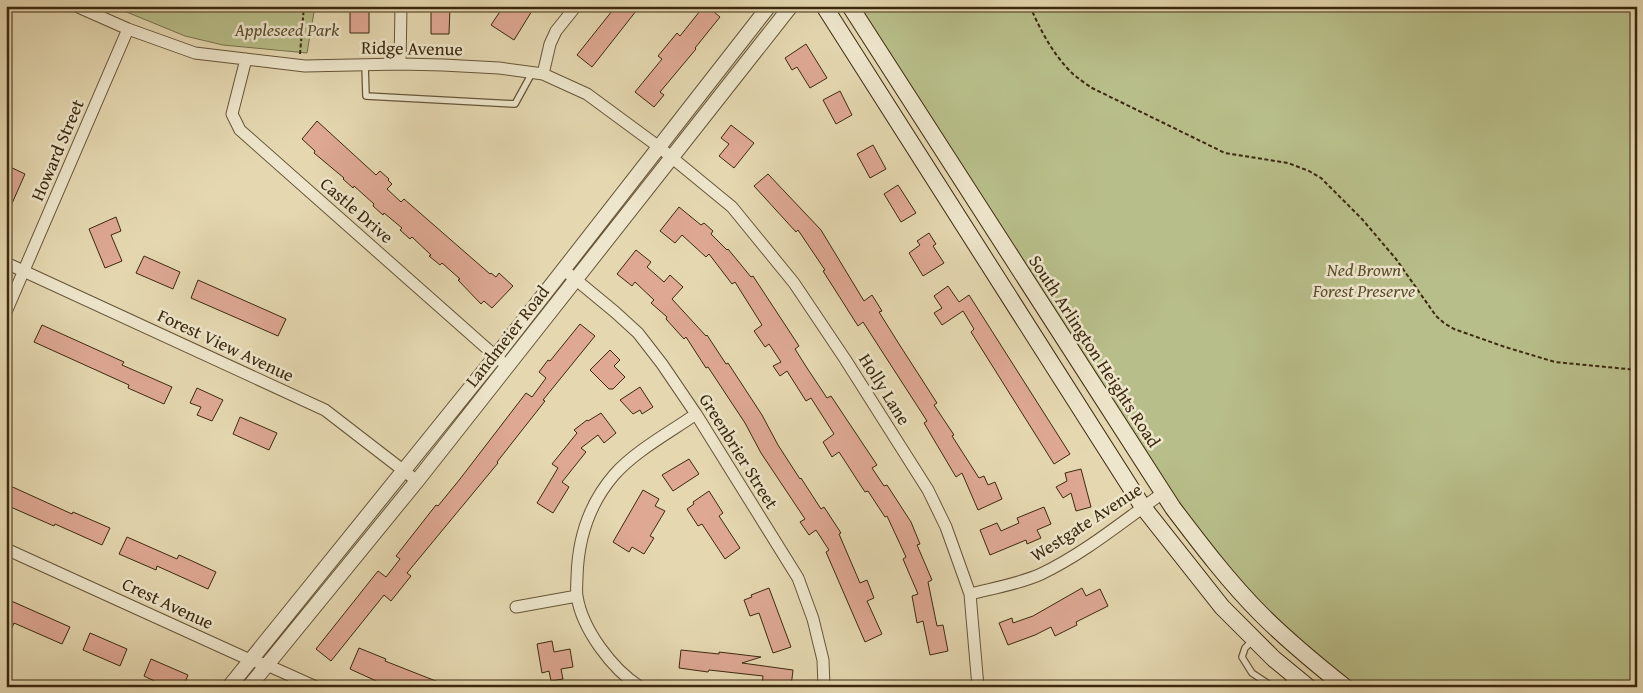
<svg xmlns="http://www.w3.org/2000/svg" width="1643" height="693" font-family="'Gentium Book Plus',serif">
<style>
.green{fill:#b8be89;stroke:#7a744c}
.building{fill:#dea893;stroke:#3c290e}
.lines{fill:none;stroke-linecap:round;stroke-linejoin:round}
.service-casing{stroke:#665537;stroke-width:8}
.minor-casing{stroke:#665537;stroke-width:13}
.tertiary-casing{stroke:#665537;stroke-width:16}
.secondary-casing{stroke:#3c290e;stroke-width:18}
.path{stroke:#3c290e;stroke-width:2;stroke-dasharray:4 2.5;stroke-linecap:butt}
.service{stroke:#eee6cc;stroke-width:5.5}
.minor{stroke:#eee6cc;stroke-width:11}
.tertiary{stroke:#eee6cc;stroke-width:14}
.secondary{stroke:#eee6cc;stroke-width:16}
.labels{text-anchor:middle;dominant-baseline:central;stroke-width:5;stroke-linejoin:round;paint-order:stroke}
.park-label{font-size:18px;font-style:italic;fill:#5b4e2d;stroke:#eee6cc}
.street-label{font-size:18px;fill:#3c290e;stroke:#eee6cc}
</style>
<rect width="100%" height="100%" fill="#e5d8b1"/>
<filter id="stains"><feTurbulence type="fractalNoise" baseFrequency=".004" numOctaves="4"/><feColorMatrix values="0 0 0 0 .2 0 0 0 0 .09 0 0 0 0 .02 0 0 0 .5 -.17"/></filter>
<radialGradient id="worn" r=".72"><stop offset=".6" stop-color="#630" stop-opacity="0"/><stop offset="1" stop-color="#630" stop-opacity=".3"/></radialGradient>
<path class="green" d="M112 6H315L307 53 223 45 185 36Z
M850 6H1637V687H1345L1229 579Z"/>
<path class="building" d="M350 6H369V33H350Z
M513 6H535L514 40 491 25 503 7 510 11Z
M616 6H640L592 67 577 55Z
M704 6H707L720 17 695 48 696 49 660 92 664 95 654 107 635 92 662 59 658 56 677 33 680 36Z
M431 7 450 8 449 34H431Z
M806 44 827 78 810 88 797 67 792 70 785 58Z
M840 91 852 115 836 124 823 100Z
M317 121 376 175 380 171 389 179 388 180 392 184 387 189 401 202 404 199 490 274 491 273 496 277 499 273 513 286 492 308 484 301 481 304 458 280 460 279 442 263 440 265 429 256 431 255 412 237 410 239 400 230 402 228 384 213 383 215 373 206 374 204 354 186 353 188 343 179 344 178 314 153 315 151 302 139Z
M731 125 754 143 734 168 719 156 729 144 721 138Z
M873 145 886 169 870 178 857 154Z
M6 165 25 174 6 217Z
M768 174 821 230 864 301 872 295 882 311 879 312 899 344 937 403 934 405 954 435 952 436 979 478 984 476 988 485 995 482 1002 499 978 510 962 473 956 477 924 423 927 421 863 322 858 326 823 271 825 270 798 230 796 232 754 186Z
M898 185 916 213 901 222 884 194Z
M679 207 701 225 704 223 713 231 711 234 727 250 728 249 751 277 753 276 799 346 795 349 807 368 827 398 831 396 877 465 872 468 884 486 887 485 911 522 920 544 917 545 932 580 928 582 937 626 943 625 948 651 930 655 923 621 917 623 912 596 918 594 903 559 906 557 887 516 885 517 868 491 865 492 839 452 832 457 823 442 834 434 811 398 806 401 787 371 780 376 773 366 781 362 769 344 765 347 754 331 762 325 735 282 732 284 709 254 706 257 682 235 675 243 660 231Z
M116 217 121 231 111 235 122 261 105 268 89 229Z
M929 233 936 244 933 246 944 263 923 276 909 253 920 245 917 241Z
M636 250 651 262 647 267 664 282 670 275 683 287 672 299 706 336 707 335 726 364 728 363 762 415 778 445 800 479 801 478 821 509 824 507 841 533 839 534 860 583 867 580 874 598 867 601 882 634 865 642 826 552 829 550 816 530 809 535 800 522 805 519 761 453 745 423 708 367 706 368 686 337 684 339 666 319 667 317 651 303 654 300 635 282 632 286 617 274Z
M144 256 180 272 173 289 136 273Z
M198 280 286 319 278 336 191 298Z
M948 286 959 302 969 295 1070 454 1054 464 971 332 974 329 963 311 942 325 934 313 942 308 934 296Z
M580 324 595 336 543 400 545 401 497 462 498 463 407 573 411 576 391 601 384 595 331 661 316 649 378 571 386 577 400 559 396 556 436 505 438 506 460 479 526 393 532 397 546 378 539 372 548 360 550 361Z
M42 325 124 362 122 365 172 387 164 404 128 388 129 385 34 342Z
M610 350 620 360 614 366 625 377 613 389H609L590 370Z
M640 387 653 407 642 414 640 410 633 414 620 400Z
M197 388 223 400 212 421 197 415 201 407 190 403Z
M601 413 616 433 604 443 598 435 581 448 586 452 562 482 569 487 553 513 537 503 558 468 552 464 577 433 574 430 587 420 588 421Z
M240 417 277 433 269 450 233 434Z
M689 459 699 474 673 491 662 475Z
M1081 469 1091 507 1076 511 1071 493 1063 498 1056 487 1067 481 1065 473Z
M6 484 72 514 73 512 110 528 102 545 55 524 54 526 6 505Z
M643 490 659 499 655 506 665 511 650 536 654 538 644 554 632 547 629 552 613 542Z
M709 491 723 513 719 516 740 548 725 559 702 524 698 526 687 509 694 504 693 502Z
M1044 507 1051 524 1037 530 1041 538 1027 544 1026 540 990 555 980 530 997 523 1001 531 1019 523 1017 518Z
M127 537 177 559 179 555 216 572 208 589 157 566 156 570 119 554Z
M769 588 791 647 773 653 759 613 750 616 744 600 752 597 751 595Z
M1082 588 1086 596 1100 589 1108 606 1076 622 1077 625 1055 636 1051 627 1035 635 1008 645 999 623 1012 618 1013 623 1033 616Z
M9 600 70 627 62 644 14 623 6 641V605Z
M90 633 127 649 120 666 83 650Z
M552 641 554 652 570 649 573 667 561 669 563 679 551 681 549 671 542 673 537 644Z
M359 648 386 659 385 661 451 687H384L385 685 350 669Z
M681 650 719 654V652L761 657 742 663 793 670 791 687 762 685 763 676 709 670 708 672 679 668Z
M151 659 188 675 183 687H167L144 676Z"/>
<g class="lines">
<defs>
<path id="service" d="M365 64 366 96 515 104 532 73
M1253 640 1245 648 1242 657 1252 673 1273 687
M1284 687 1293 678"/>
<path id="minor" d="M76 6 128 29 195 53 305 66 400 64 443 65 499 68 543 74 587 94 659 147 732 207 794 283 845 359 928 490 946 527 970 594 978 687
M246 59 232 114 240 130 501 361
M400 64 401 6
M543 74 550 44 556 31 576 6
M6 263 325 410 417 481
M563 269 615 312 638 333 662 364 696 414 798 578 813 619 823 660 824 687
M6 312 128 29
M6 549 250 660 267 665 316 687
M970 594C994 588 1019 584 1041 574 1085 553 1123 521 1163 493
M516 607 577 596
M640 687C612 669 582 629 577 596 576 590 577 583 577 577 578 539 589 504 614 475 635 451 669 433 696 414"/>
<path id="tertiary" d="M229 687 496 356 769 6
M249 687 417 481 791 6"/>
<path id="secondary" d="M824 6 1143 507 1222 607 1274 659 1308 687
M850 6 1173 508C1201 545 1229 582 1261 614 1288 641 1316 664 1345 687"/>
</defs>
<use href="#service" class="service-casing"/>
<use href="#minor" class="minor-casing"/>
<use href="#tertiary" class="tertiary-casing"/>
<use href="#secondary" class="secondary-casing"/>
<path class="path" d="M1030 6C1040 30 1054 56 1073 74 1079 79 1086 84 1092 88L1225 153 1288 163 1309 171 1321 178 1362 219 1396 259 1436 316 1444 323 1454 329 1505 347 1555 362 1637 370
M300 54 304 6"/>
<use href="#service" class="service"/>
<use href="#minor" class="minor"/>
<use href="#tertiary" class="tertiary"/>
<use href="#secondary" class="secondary"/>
</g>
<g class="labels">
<g class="park-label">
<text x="287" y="29">Appleseed Park</text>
<text x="1364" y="269">Ned Brown<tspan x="1364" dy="21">Forest Preserve</tspan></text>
</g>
<g class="street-label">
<text transform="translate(412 48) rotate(1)">Ridge Avenue</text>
<text transform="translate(57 150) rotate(-67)">Howard Street</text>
<text transform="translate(357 210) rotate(41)">Castle Drive</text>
<text transform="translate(507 336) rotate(-52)">Landmeier Road</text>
<text transform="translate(226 345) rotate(25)">Forest View Avenue</text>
<text transform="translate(1095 351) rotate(57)">South Arlington Heights Road</text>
<text transform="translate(885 389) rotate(58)">Holly Lane</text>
<text transform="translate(739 451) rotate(58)">Greenbrier Street</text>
<text transform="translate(1086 522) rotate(-33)">Westgate Avenue</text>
<text transform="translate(168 603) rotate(25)">Crest Avenue</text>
</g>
</g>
<rect width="1643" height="693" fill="none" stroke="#e5d8b1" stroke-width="25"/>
<rect x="8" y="8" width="1628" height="678" fill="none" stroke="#3c290e" stroke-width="2.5"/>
<rect x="12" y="12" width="1618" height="668" fill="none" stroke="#3c290e"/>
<rect width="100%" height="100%" filter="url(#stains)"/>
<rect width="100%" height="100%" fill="url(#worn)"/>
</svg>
